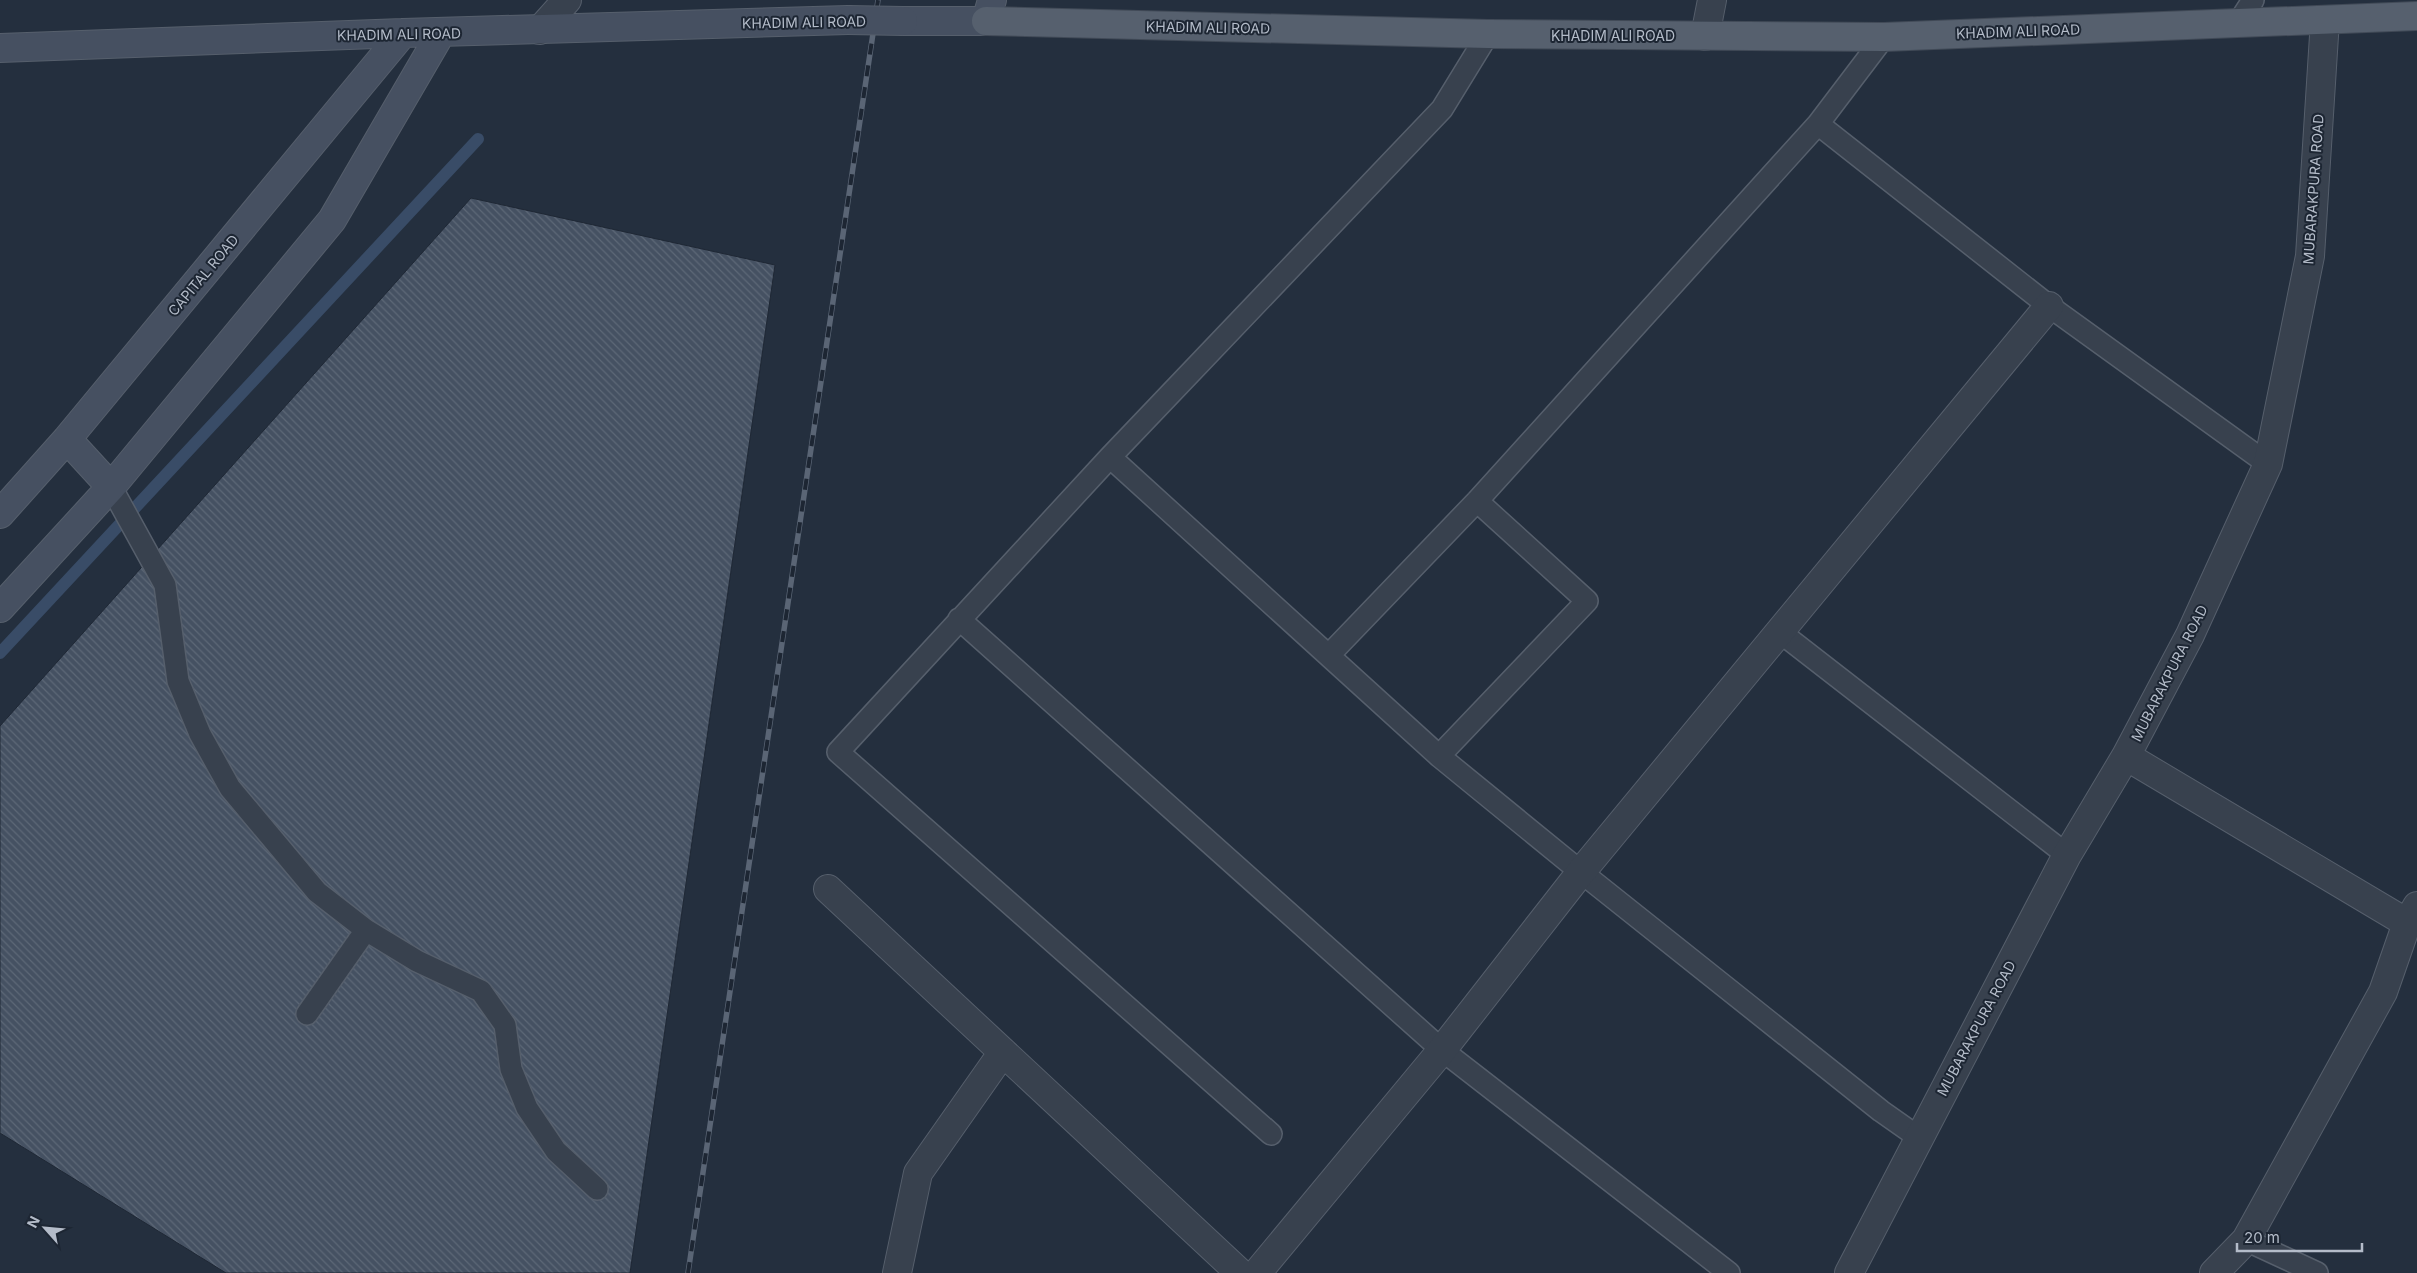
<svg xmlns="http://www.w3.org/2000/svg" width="2417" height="1273" font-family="Inter,sans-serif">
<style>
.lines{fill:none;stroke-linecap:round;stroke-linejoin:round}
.stream{stroke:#394c67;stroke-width:12}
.building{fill:url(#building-back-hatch);stroke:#1f2835}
.lane-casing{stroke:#565f6c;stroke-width:24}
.street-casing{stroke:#565f6c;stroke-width:30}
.secondary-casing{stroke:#565f6c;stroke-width:30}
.primary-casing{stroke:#414a57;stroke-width:30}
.lane{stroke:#38414e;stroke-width:21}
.street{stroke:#38414e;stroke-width:28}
.secondary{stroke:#465061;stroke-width:28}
.primary{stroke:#56606e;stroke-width:28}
.rail-casing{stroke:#5a6575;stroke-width:5.5}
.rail{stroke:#1d2633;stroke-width:4;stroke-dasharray:11;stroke-linecap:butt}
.secondary-bridge-casing{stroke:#565f6c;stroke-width:30;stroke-linecap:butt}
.secondary-bridge{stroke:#465061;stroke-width:28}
.labels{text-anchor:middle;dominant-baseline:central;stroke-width:4;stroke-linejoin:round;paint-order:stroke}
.street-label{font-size:14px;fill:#b4bcc9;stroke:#1d2633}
</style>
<defs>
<pattern id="building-back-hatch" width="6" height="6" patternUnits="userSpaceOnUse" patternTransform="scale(1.25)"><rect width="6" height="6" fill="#455162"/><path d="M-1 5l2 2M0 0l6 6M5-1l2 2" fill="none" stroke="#5d6877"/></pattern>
</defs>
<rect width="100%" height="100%" fill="#242f3e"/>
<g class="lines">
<path class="stream" d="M0 653 478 139"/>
</g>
<path class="building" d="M471 198 775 265 630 1273H226L0 1133V726Z"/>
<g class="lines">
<defs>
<path id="lane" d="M2239 22 2253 0
M1818 124 2049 306 2268 464
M1110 457 1439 756 1581 872 1881 1111 1918 1137
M111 487 165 585 178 681 200 734 230 788 317 892 366 930 417 961 481 991 505 1025 511 1069 527 1108 556 1151 597 1189
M959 619 1442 1050 1729 1273
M1780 632 2067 855
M1329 655 1477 501 1818 124 1884 37
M1439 756 1587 601 1477 501
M307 1014 366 930
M1271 1134 838 752 1110 457 1442 109 1488 34
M2246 1240 2317 1273"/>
<path id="street" d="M540 30 567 0
M1705 36 1712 0
M2126 756 2407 923
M828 889 1240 1273
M897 1273 918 1173 1003 1052
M1257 1273 1442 1050 1581 872 2049 306
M1849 1273 2067 855 2126 756 2190 635 2268 464 2310 256 2325 20
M2214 1273 2246 1240 2383 992 2407 923 2417 906"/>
<path id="secondary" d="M903 21H986L992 0
M0 48 403 33 848 20
M67 439 111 487
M0 514 67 439 403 33
M0 608 111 487 332 220 441 33"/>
<path id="primary" d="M986 21 1488 34 1884 37 2417 16"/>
</defs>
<use href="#lane" class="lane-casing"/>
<use href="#street" class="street-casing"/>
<use href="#secondary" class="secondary-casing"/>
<use href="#primary" class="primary-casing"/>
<use href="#lane" class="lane"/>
<use href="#street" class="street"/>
<use href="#secondary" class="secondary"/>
<use href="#primary" class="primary"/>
<defs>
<path id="rail" d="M688 1273 878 0"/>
</defs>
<use href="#rail" class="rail-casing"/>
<use href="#rail" class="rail"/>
<defs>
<path id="secondary-bridge" d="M848 20 903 21"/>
</defs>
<use href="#secondary-bridge" class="secondary-bridge-casing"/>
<use href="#secondary-bridge" class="secondary-bridge"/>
</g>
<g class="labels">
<g class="street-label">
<text transform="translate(804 22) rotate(-1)">KHADIM ALI ROAD</text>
<text transform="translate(1208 27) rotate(1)">KHADIM ALI ROAD</text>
<text transform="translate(2018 31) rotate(-2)">KHADIM ALI ROAD</text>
<text transform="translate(399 34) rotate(-1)">KHADIM ALI ROAD</text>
<text x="1613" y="35">KHADIM ALI ROAD</text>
<text transform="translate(2313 189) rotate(-86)">MUBARAKPURA ROAD</text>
<text transform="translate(203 275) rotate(-50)">CAPITAL ROAD</text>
<text transform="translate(2169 673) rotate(-63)">MUBARAKPURA ROAD</text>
<text transform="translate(1976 1028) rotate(-62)">MUBARAKPURA ROAD</text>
</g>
</g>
<g transform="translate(45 1228) rotate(297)" stroke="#1d2633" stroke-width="4" paint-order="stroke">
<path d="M0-4L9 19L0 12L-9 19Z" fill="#b4bcc9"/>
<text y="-8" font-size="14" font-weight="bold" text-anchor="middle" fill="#b4bcc9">N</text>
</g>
<path d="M2237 1243v8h125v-8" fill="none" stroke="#b4bcc9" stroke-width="2.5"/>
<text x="2244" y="1243" font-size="15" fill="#b4bcc9" stroke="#1d2633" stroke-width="4" paint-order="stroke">20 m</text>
</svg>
